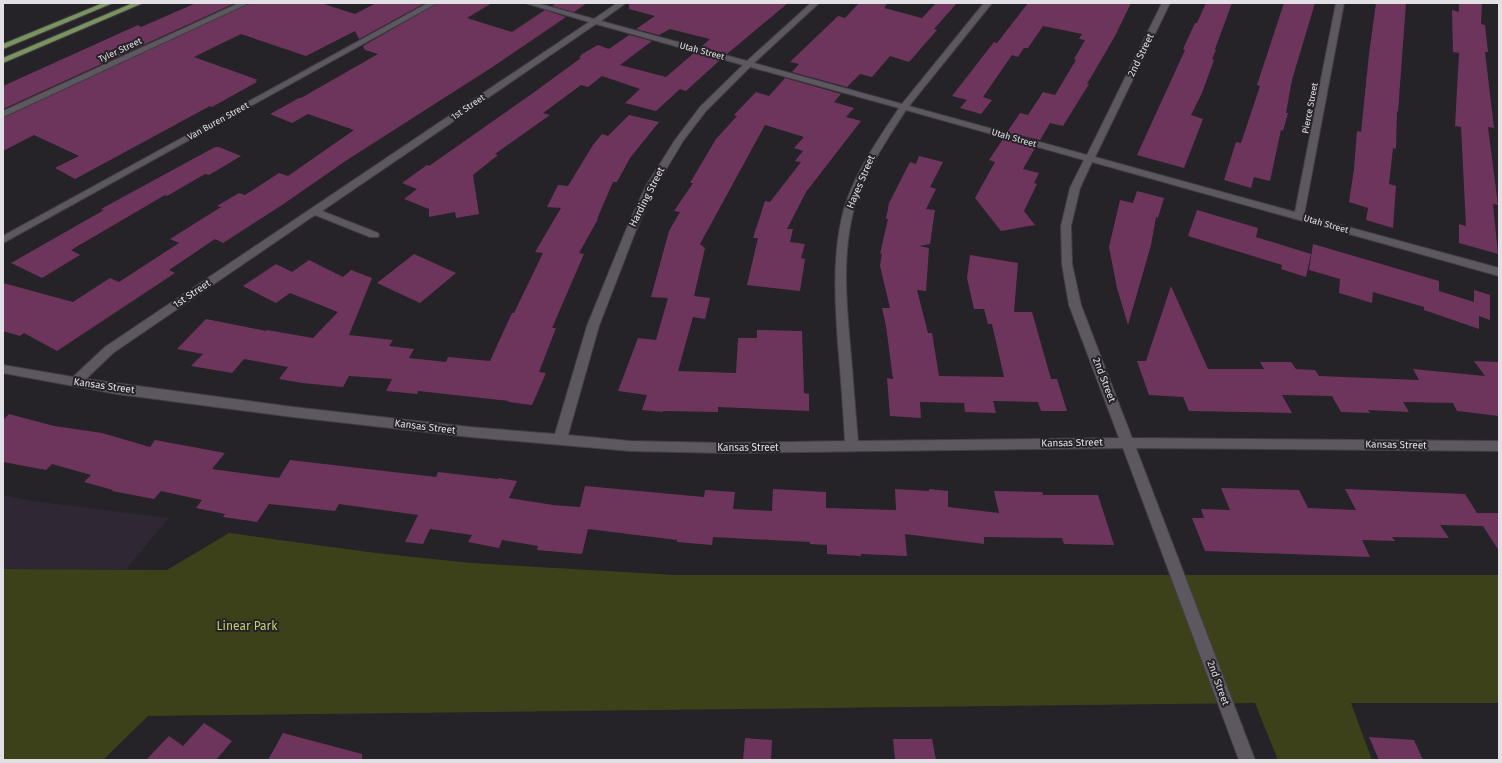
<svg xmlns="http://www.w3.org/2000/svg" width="1502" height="763" font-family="'Fira Sans',sans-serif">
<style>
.built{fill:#2f2834}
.green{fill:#3c411a}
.building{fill:#6e355c}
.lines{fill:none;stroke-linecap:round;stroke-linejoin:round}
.minor-casing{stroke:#423e44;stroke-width:2}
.major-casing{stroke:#423e44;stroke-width:2}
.minor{fill:#5d5860;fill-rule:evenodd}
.major{fill:#79945f;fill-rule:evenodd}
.labels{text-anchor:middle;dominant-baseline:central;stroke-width:4;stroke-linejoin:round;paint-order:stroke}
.far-street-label{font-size:9px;fill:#e2e0e4;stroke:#252228}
.street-label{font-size:10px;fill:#e2e0e4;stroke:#252228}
.near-park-label{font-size:12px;fill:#c4cf6a;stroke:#252228}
</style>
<rect width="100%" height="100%" fill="#252228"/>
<path class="built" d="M3 495 32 501 169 518 126 569H3Z"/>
<path class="green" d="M229 533 376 553 471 563 675 575H1499V703H1351L1372 760H1278L1255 703 148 716 103 760H3V569L167 570Z"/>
<path class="building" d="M196 3H235L3 109V86L138 25 141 27Z
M250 3H321L355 14 376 3H425L359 39 355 31 306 56 241 34 194 57 258 80 255 81 257 82 212 107 210 106 77 178 75 179 55 168 79 156 34 135 3 151V118Z
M438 3H492L467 18 512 32 545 10 566 17 494 66 347 160 282 205 223 243 215 239 169 270 175 273 57 351 24 333 20 336 3 331V283L73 302 110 278 119 282 179 243 170 239 221 207 217 206 239 193 245 195 279 173 288 176 354 130 308 114 292 123 270 114 299 98H301L378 54 365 50 363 46Z
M556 3H587L574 12 552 6Z
M629 3H788L727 54 701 47 710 39 670 29 659 35 636 29 655 16 629 9Z
M859 3H888L884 8 922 18 936 3H957L934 29 937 30 909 62 890 56 872 77 860 74 847 87 792 72 799 64 790 62 838 16 845 18Z
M1028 3H1131L1115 36 1087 84H1089L1063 126 1050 123 1040 140 1007 132 1020 113 1028 115 1043 92 1055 95 1076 60 1074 59 1085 40 1079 39 1082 34 1043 26 1028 48H1024L1018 57 1012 55 983 97 992 100 981 114 960 108 967 100 952 96 994 42 997 43Z
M1206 3H1232L1215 49 1216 50 1212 59 1214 60 1202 93 1191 115 1203 119 1184 168 1137 155 1185 50 1183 49 1195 23H1197Z
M1284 3H1315L1292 80 1286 113H1288L1283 131 1281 130 1270 181 1254 177 1251 188 1224 180 1236 142 1241 143 1260 86 1257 85Z
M1376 3H1406L1398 112 1397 111 1396 149 1393 148 1389 184 1396 186 1393 228 1366 220 1368 208 1349 202 1354 169 1357 131 1361 132 1369 54Z
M1459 3H1482L1481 24 1485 25 1488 52H1485L1494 128 1488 127 1498 205 1493 204 1498 254 1459 243V224L1466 226 1461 127 1455 126 1459 53 1453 52 1452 10 1459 12Z
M629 35 652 41 620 65 666 77 694 53 720 60 686 91 680 89 656 111 625 103 640 89 602 76 588 87 581 85 543 113 550 115 495 154 498 155 473 175 479 214 456 218 455 212 429 217V209L404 199 417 189 402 183 427 165 429 166 533 93 581 58H579L582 54 598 45 609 49Z
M785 78 841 94 834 102 854 108 846 117 861 121 806 192 787 229H793L790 242 805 244 801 258 805 259 800 291 747 285 758 238H753L765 201 770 202 801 162 795 161 803 151 794 148 804 137 765 125 700 244 705 248 694 296 710 298 705 319 693 317 678 371 736 373 738 338H757V330L802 331 804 393 809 394V411L718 407V412L663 411V412L642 410 647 395 618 391 638 338 656 340 668 298 651 297 669 231 680 212 674 211 693 183H690L716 139 737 116 734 115 756 92 769 96Z
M629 115 659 122 630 158 617 182H613L597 219H598L579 253 584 254 552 328H556L539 372 546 373 532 405 508 402 509 401 418 391 417 394 386 391 392 379 349 376 343 387 302 383 279 379 288 367 244 359 232 373 191 366 203 354 177 349 206 319 266 331 267 330 313 338 338 312 290 293 276 303 243 286 276 264 292 272 309 260 343 277 351 270 372 278 349 335 393 340 389 346 414 349 409 358 446 362 448 357 490 361 512 313H514L543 253 535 252 561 208 547 207 558 185 568 186 593 145 602 134 608 136Z
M1003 139 1035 148 1023 169 1039 173 1034 183 1037 184 1024 211 1035 225 1001 231 975 198 995 162 989 160Z
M215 147H219L241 156 209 175 205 174 167 196 165 195 71 250 80 255 42 278 11 263 104 210 101 209Z
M919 156 943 162 930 187 936 189 926 209 935 210 930 244 919 246 929 248 926 291 917 290 928 333H932L939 376 1004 377 992 324H988L984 309H974L967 278 970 255 1018 263 1014 312H1032L1051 379H1057L1067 411H1041L1038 402 993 401 996 413 965 412 964 403 920 402 921 418 890 416 887 378 893 379 886 326 882 308H890L880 266 882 253 880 254 888 219H886L889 203 910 162 916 164Z
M1137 191 1164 198 1158 218 1156 217 1151 245 1128 325 1117 288 1109 247 1120 200 1133 203Z
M1197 210 1258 228 1256 237 1311 254 1306 277 1281 269 1282 265 1188 236Z
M1313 244 1439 281V291L1474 302V290L1490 295V320L1479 316V329L1424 310V307L1373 292 1372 303 1339 293 1340 279 1309 270Z
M414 254 456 273 420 303 377 283Z
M1171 286 1208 369H1264L1260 362H1291L1296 369 1315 370 1319 376 1419 380 1413 369 1485 376 1474 361 1499 362V416L1457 411 1453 403 1403 402 1409 412 1368 410 1370 413 1341 412 1332 396 1282 395 1292 413 1189 411 1183 397 1149 395 1137 361H1146Z
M9 414 54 426 102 433 150 447 155 440 225 453 212 469 279 478 290 460 436 477 438 472 498 479V478L517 481 509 498 553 505 580 507 585 486 704 497 705 490 735 492 733 509 772 511 773 489 826 492V508L896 510 895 489 929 491V489L948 491V507L999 513 994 491 1042 492 1043 495H1098L1114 545 1064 544 1062 538 984 537V544L905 534 907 556 861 554V556L827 554V545L810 544V542L713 537 712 545 677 542V540L588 529 582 554 537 550 538 546 502 540 499 548 468 542 472 535 430 529 423 544 405 542 418 515 339 504 335 511 269 504 257 522 223 517 225 514 196 508 202 500 161 491 154 499 112 491 113 490 84 482 91 475 52 464 46 470 3 462V420Z
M1221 488 1299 490 1308 508 1356 510 1345 489 1465 494 1477 513H1499V551L1483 526 1440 525 1449 538 1392 537 1395 541 1362 540 1370 557 1205 551 1192 518H1204L1201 509 1230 510Z
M204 723 232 741 216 760H146L169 736 183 746Z
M283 733 362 754V760H268Z
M1369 737 1414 740 1423 760H1379Z
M745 738 772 740 771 760H743Z
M893 739H932L936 760H895Z"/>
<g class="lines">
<defs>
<path id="minor" d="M239 3H249L3 117V111Z
M428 3H437L3 243V236Z
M525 3H537L594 19 617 3H626L601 21 747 61 811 3H819L754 63 902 104 984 3H992L909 106 1087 155 1162 3H1170L1095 157 1295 212 1336 3H1344L1304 215 1499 268V276L1092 162 1080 188 1071 226 1072 264 1081 305 1132 438 1499 441V451L1136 448 1255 760H1239L1123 448 725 453 630 451 470 437 293 417 117 394 3 373V365L73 377 105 347 589 22ZM596 24 743 65 700 107 675 140 646 186 626 230 587 326 555 434 470 427 293 407 86 379 113 353 315 215 370 237H378L379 235 378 233 322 211ZM750 67 899 108C878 140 855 172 844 209 832 253 835 300 838 345 841 377 843 409 845 441L725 443 630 441 568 435 599 326 636 230 656 186 683 141 706 111ZM906 110 1084 160 1070 188 1061 226 1062 264 1069 305 1119 438 858 441C855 409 853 377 850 344 846 300 842 253 854 209 864 173 886 141 906 110Z"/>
<path id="major" d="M103 3H113L3 49V44Z
M133 3H143L3 63V58Z"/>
</defs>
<use href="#minor" class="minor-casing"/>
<use href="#major" class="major-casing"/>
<use href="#minor" class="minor"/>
<use href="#major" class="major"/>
</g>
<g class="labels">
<g class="far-street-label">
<text transform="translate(120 50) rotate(-25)">Tyler Street</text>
<text transform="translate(702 51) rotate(15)">Utah Street</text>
<text transform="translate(468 107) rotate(-34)">1st Street</text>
<text transform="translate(1310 108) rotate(-79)">Pierce Street</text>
<text transform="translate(218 121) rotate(-29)">Van Buren Street</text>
<text transform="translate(1014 138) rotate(16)">Utah Street</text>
<text transform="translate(1326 224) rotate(16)">Utah Street</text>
</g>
<g class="street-label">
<text transform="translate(1141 55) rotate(-64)">2nd Street</text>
<text transform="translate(861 182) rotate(-67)">Hayes Street</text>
<text transform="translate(647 197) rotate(-63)">Harding Street</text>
<text transform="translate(192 294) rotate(-34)">1st Street</text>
<text transform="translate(1104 380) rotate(69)">2nd Street</text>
<text transform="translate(104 386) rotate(8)">Kansas Street</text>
<text transform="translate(425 427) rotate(7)">Kansas Street</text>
<text transform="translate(1072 443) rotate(-1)">Kansas Street</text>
<text transform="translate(1396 445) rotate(1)">Kansas Street</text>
<text x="748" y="448">Kansas Street</text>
<text transform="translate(1218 683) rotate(70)">2nd Street</text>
</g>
<g class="near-park-label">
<text x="247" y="626">Linear Park</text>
</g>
</g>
<rect width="1502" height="763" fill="none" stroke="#e2e0e4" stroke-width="8"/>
</svg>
